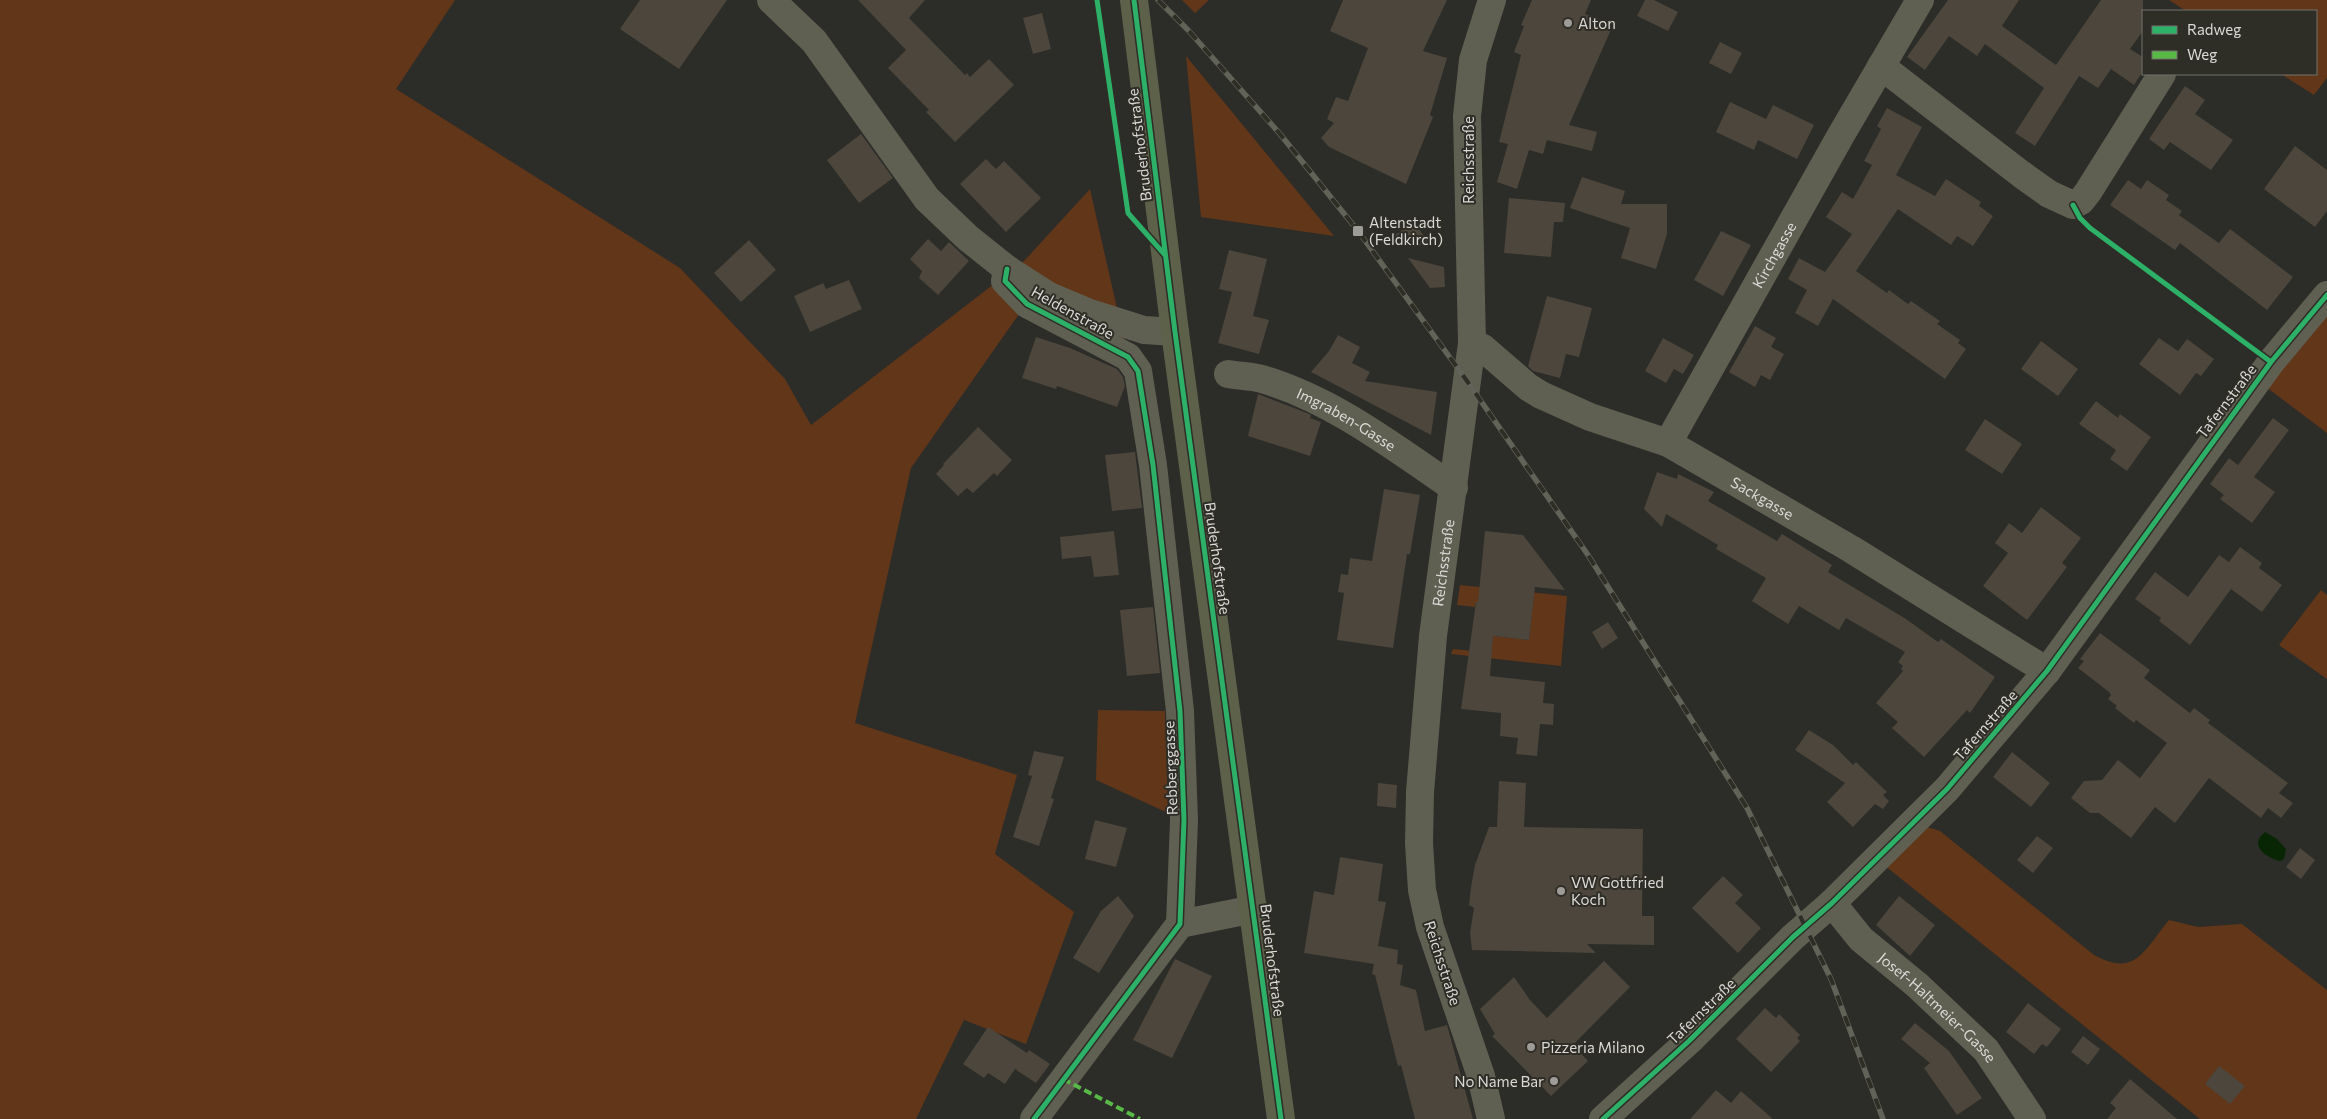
<svg xmlns="http://www.w3.org/2000/svg" width="2327" height="1119" font-family="Commissioner,sans-serif">
<style>
.green{fill:#623619}
.water{fill:#082604}
.building{fill:#4c463c}
.lines{fill:none;stroke-linecap:round;stroke-linejoin:round}
.minor{stroke:#5f6052;stroke-width:28}
.primary{stroke:#5d614a;stroke-width:28}
.rail-casing{stroke:#616258;stroke-width:5.5}
.rail{stroke:#2e2d26;stroke-width:4;stroke-dasharray:11;stroke-linecap:butt}
.quiet{stroke:#58b947;stroke-width:4;stroke-dasharray:8 4;stroke-linecap:butt}
.cycleway-casing{stroke:#2e2d26;stroke-width:8}
.cycleway{stroke:#2db169;stroke-width:5}
.poi-dot{fill:#9d9c98;stroke:#2e2d26;stroke-width:2}
.labels{text-anchor:middle;dominant-baseline:central;stroke-width:4;stroke-linejoin:round;paint-order:stroke}
.poi-label{font-size:15px;fill:#dad9d5;stroke:#2e2d26;text-anchor:start}
.street-label{font-size:15px;fill:#dad9d5;stroke:#2e2d26}
</style>
<rect width="100%" height="100%" fill="#2c2c28"/>
<path class="green" d="M0 0H455L396 89 680 268 785 379 811 425 1025 260 1090 189 1128 357 1026 304 911 468 855 723 1017 775 995 854 1074 912 1026 1044 964 1020 916 1119H0Z
M1182 0H1209L1195 13Z
M2169 0H2327V78L2314 95 2281 74H2316V11H2186Z
M1186 56 1334 236 1201 217Z
M2327 310V433L2266 387Z
M1460 585 1567 596 1561 666 1451 654 1453 649 1491 653 1493 636 1529 640 1532 608 1476 602 1475 607 1457 605Z
M2321 590 2327 595V679L2279 645Z
M1098 710 1165 711 1168 813 1096 780Z
M1927 827 1940 831 2094 955C2136 978 2144 950 2169 920L2198 927 2242 924 2327 990V1119H2200L1884 865Z"/>
<path class="water" d="M2265 832 2277 839 2286 849 2284 859 2280 861C2266 858 2248 845 2265 832Z"/>
<path class="building" d="M640 0H727L679 69 620 29Z
M858 0H925L909 18 965 75 967 73 970 77 989 59 1014 85 955 142 926 112 929 110 888 68 906 50Z
M1343 0H1447L1423 51 1447 58 1430 115 1433 117 1406 184 1329 147 1321 138 1334 123 1327 119 1336 97 1348 101 1368 48 1330 31Z
M1532 0H1591L1585 14 1613 25 1569 125 1597 132 1592 151 1547 140 1543 154 1529 150 1517 189 1497 182 1508 144 1499 142 1521 55 1514 52 1524 26 1521 25Z
M1645 0H1654L1678 12 1668 31 1637 16Z
M1948 0H2019L2002 26 2056 65 2101 0H2143V31L2130 49 2143 57V71L2134 85 2111 69 2098 88 2079 76 2035 146 2015 133 2044 88 1985 44 1977 56 1949 36 1925 70 1907 57Z
M1042 13 1051 49 1033 54 1023 18Z
M1720 42 1742 53 1731 74 1709 63Z
M2185 86 2205 100 2195 114 2233 140 2211 170 2170 142 2164 150 2149 139Z
M1730 102 1766 119 1773 105 1814 125 1797 159 1758 140 1754 150 1716 132Z
M1887 108 1922 127 1896 175 1935 196 1946 179 1981 202 1979 206 1993 216 1973 246 1957 236 1951 245 1898 209 1856 271 1887 293 1889 290 1908 304 1911 301 1940 321 1937 324 1960 340 1958 343 1966 349 1945 379 1833 299 1818 326 1795 313 1807 290 1788 279 1799 258 1825 272 1852 234 1826 217 1842 192 1853 199 1872 165 1864 161 1881 129 1877 126Z
M861 134 893 178 859 203 827 160Z
M2295 146 2327 170V211L2315 227 2264 189Z
M986 159 996 169 1004 161 1041 198 1006 232 960 184Z
M1582 177 1625 191 1621 204H1667V234L1656 269 1621 258 1630 228 1570 208Z
M2128 180 2141 189 2147 180 2169 195 2166 200 2182 211 2179 215 2219 243 2230 229 2293 277 2267 310 2180 243 2175 250 2110 205Z
M1509 198 1565 203 1563 222H1554L1551 257 1504 253Z
M1414 222 1431 246 1385 242Z
M1721 231 1751 245 1723 296 1694 280Z
M928 239 941 251 949 242 969 261 938 295 919 278 922 271 910 259Z
M749 240 776 270 741 302 714 273Z
M1229 250 1267 259 1253 316 1269 320 1259 354 1218 343 1232 292 1219 289Z
M1408 258 1444 267 1445 287 1430 288Z
M849 280 862 309 810 332 794 296 823 283 826 289Z
M1547 296 1592 308 1579 357 1566 354 1560 378 1533 371 1528 366Z
M1755 326 1776 338 1771 347 1784 354 1770 380 1761 375 1755 387 1729 372Z
M1338 335 1360 347 1352 363 1370 372 1365 381 1437 392 1431 435 1311 372 1329 351Z
M1036 337 1070 348 1117 369 1123 377 1125 386 1117 407 1057 386 1056 389 1022 378Z
M1663 338 1694 355 1683 374 1674 369 1666 383 1645 371Z
M2159 338 2178 351 2187 339 2214 359 2201 376 2196 373 2180 395 2139 364Z
M2041 341 2078 369 2058 396 2021 369Z
M1258 394 1307 413 1311 415 1310 418 1321 422 1310 456 1248 436Z
M2096 401 2118 418 2120 414 2151 437 2127 471 2110 459 2116 450 2079 424Z
M2273 418 2289 430 2254 477 2275 492 2252 523 2220 499 2224 495 2210 484 2229 458 2238 465Z
M1985 419 2022 444 2002 474 1965 450Z
M978 427 1012 460 997 476 994 473 973 493 967 488 958 496 936 474 944 465 943 464Z
M1135 452 1142 508 1112 511 1105 455Z
M1657 472 1677 479 1678 474 1714 492 1708 501 1777 541 1782 534 1832 565 1828 572 1906 619 1938 642 1941 639 1995 677 1970 713 1967 710 1924 757 1892 728 1898 722 1876 703 1903 671 1901 669 1903 666 1898 662 1905 652 1846 618 1839 630 1799 606 1788 624 1752 601 1766 578 1716 549 1718 545 1666 514 1662 527 1644 509Z
M1384 489 1420 495 1410 554H1407L1393 648 1337 640 1344 593 1338 592 1341 574 1348 575 1350 558 1372 561Z
M2041 507 2081 538 2062 563 2067 567 2027 620 1983 586 2008 553 1995 543 2009 523 2022 533Z
M1114 531 1119 575 1094 577 1091 556 1062 559 1060 537Z
M1485 531 1523 535 1565 590 1535 587 1529 640 1493 636 1490 676 1545 682 1543 703 1554 704 1553 725 1540 724 1537 756 1516 754 1518 738 1500 736 1501 713 1461 709 1476 602H1478Z
M2240 547 2262 563 2259 568 2282 585 2262 612 2231 589 2190 645 2159 621 2161 618 2135 599 2155 572 2188 597 2219 555 2229 562Z
M1153 607 1160 673 1127 676 1120 610Z
M1608 622 1618 638 1602 649 1592 632Z
M2100 633 2150 670 2144 678 2190 713 2194 708 2210 720 2208 723 2288 783 2279 793 2293 803 2281 818 2268 808 2261 818 2209 778 2175 823 2155 807 2131 838 2099 813H2090L2071 798 2084 781 2102 780 2118 760 2140 778 2167 743 2136 720 2134 723 2115 708 2117 706 2108 699 2111 695 2109 692 2078 668 2084 661 2080 659Z
M1809 730 1833 745 1853 765 1856 762 1887 792 1883 795 1889 801 1883 809 1875 804 1853 827 1827 802 1845 783 1795 750Z
M1034 751 1064 757 1051 798 1054 799 1039 846 1013 837 1032 776 1028 775Z
M2012 752 2050 783 2031 807 1993 777Z
M1499 781 1526 783 1524 827 1643 829 1642 916H1654V945L1587 944 1596 953 1472 950 1470 933 1474 908 1469 905 1471 887 1475 865 1489 827H1497Z
M1378 783 1397 785 1396 808 1377 806Z
M1095 820 1127 828 1116 867 1085 859Z
M2037 836 2053 848 2033 873 2017 860Z
M2300 848 2315 860 2301 879 2286 867Z
M1340 857 1383 864 1378 901 1386 902 1378 946 1398 950 1397 964 1403 965 1400 985 1416 990 1425 1031 1447 1025 1473 1119H1415L1401 1065 1398 1066 1375 975 1372 974 1374 964 1304 953 1314 891 1334 895Z
M1723 876 1743 895 1735 903 1761 928 1738 953 1692 908Z
M1118 896 1134 916 1099 973 1073 958 1101 911Z
M1899 896 1935 925 1910 956 1876 925Z
M1175 959 1212 976 1172 1058 1133 1040Z
M1604 961 1630 987 1573 1045 1588 1061 1551 1096 1492 1036 1495 1034 1480 1009 1514 977 1530 1000 1547 1018Z
M2028 1003 2061 1029 2047 1047 2042 1044 2034 1054 2006 1032Z
M1765 1008 1776 1018 1779 1014 1800 1035 1797 1038 1800 1041 1771 1072 1736 1039Z
M1915 1023 1949 1051 1982 1098 1957 1115 1924 1068 1930 1063 1901 1039Z
M988 1027 1027 1053 1029 1050 1050 1064 1036 1083 1015 1069 1005 1084 988 1073 984 1078 963 1064Z
M2083 1036 2100 1049 2088 1065 2071 1052Z
M2219 1066 2245 1086 2230 1104 2205 1084Z
M2130 1079 2177 1119H2107L2116 1108 2110 1103Z
M1716 1090 1731 1103 1741 1091 1773 1119H1690Z"/>
<g class="lines">
<g class="minor">
<path d="M771 0 814 41 927 199 968 238 1007 269 1049 296 1087 312 1144 330 1175 332"/>
<path d="M1881 66 2021 174 2049 194 2073 205 2081 201 2088 192 2162 74"/>
<path d="M1007 269 1005 281 1027 304 1128 357 1138 371 1153 465 1180 711 1184 820 1180 924 1034 1119"/>
<path id="s1" d="M1472 343 1483 348 1528 387 1541 395 1590 417 1668 443 1851 549 2047 671"/>
<path id="s2" d="M1228 374C1239 376 1251 376 1262 379 1333 400 1394 447 1454 488"/>
<path id="s3" d="M1668 443 1841 135 1920 0"/>
<path id="s4" d="M1832 903 1861 939 1917 985 1986 1050 2032 1119"/>
<path d="M1180 924 1254 909"/>
<path id="s5" d="M1491 1119 1481 1076 1430 927 1422 890 1419 843 1420 792 1433 636 1472 343 1467 116 1473 60 1492 0"/>
<path d="M1603 1119 1689 1041 1793 937 1832 903 1947 789 2047 671 2271 362 2327 295"/>
</g>
<path class="primary" d="M1134 0 1175 332 1281 1119"/>
<defs>
<path id="rail" d="M1158 0 1188 30 1280 134 1358 231 1467 381 1588 555 1747 808 1831 979 1883 1119"/>
</defs>
<use href="#rail" class="rail-casing"/>
<use href="#rail" class="rail"/>
<path class="quiet" d="M1063 1079 1140 1119"/>
<defs>
<path id="cycleway" d="M1097 0 1128 213 1165 255
M1134 0 1175 332 1281 1119
M2073 205 2080 218 2090 228 2271 362
M1007 269 1005 281 1027 304 1128 357 1138 371 1153 465 1180 711 1184 820 1180 924 1034 1119
M1603 1119 1689 1041 1793 937 1832 903 1947 789 2047 671 2271 362 2327 295"/>
</defs>
<use href="#cycleway" class="cycleway-casing"/>
<use href="#cycleway" class="cycleway"/>
</g>
<g class="poi-dot">
<circle cx="1568" cy="23" r="5"/>
<rect x="1352" y="225" width="12" height="12" rx="2.5"/>
<circle cx="1561" cy="891" r="5"/>
<circle cx="1531" cy="1047" r="5"/>
<circle cx="1554" cy="1081" r="5"/>
</g>
<g class="labels">
<g class="poi-label">
<text x="1578" y="23">Alton</text>
<text x="1369" y="222">Altenstadt<tspan x="1369" dy="17">(Feldkirch)</tspan></text>
<text x="1571" y="882">VW Gottfried<tspan x="1571" dy="17">Koch</tspan></text>
<text x="1541" y="1047">Pizzeria Milano</text>
<text x="1544" y="1081" text-anchor="end">No Name Bar</text>
</g>
<g class="street-label">
<text transform="translate(1139 145) rotate(-97)">Bruderhofstraße</text>
<text transform="translate(1468 160) rotate(-90)">Reichsstraße</text>
<text stroke="none"><textPath href="#s3" startOffset="216">Kirchgasse</textPath></text>
<text transform="translate(1073 312) rotate(29)">Heldenstraße</text>
<text transform="translate(2226 401) rotate(-53)">Tafernstraße</text>
<text stroke="none"><textPath href="#s2" startOffset="128">Imgraben-Gasse</textPath></text>
<text stroke="none"><textPath href="#s1" startOffset="332">Sackgasse</textPath></text>
<text transform="translate(1218 558) rotate(82)">Bruderhofstraße</text>
<text stroke="none"><textPath href="#s5" startOffset="568">Reichsstraße</textPath></text>
<text transform="translate(1985 725) rotate(-49)">Tafernstraße</text>
<text transform="translate(1170 768) rotate(-92)">Rebberggasse</text>
<text transform="translate(1273 960) rotate(83)">Bruderhofstraße</text>
<text transform="translate(1443 963) rotate(72)">Reichsstraße</text>
<text stroke="none"><textPath href="#s4" startOffset="149">Josef-Haltmeier-Gasse</textPath></text>
<text transform="translate(1701 1011) rotate(-44)">Tafernstraße</text>
</g>
</g>
<rect x="2142" y="10" width="175" height="65" fill="#2e2d26" stroke="#73726c"/>
<rect x="2152" y="26" width="25" height="8" fill="#2db169" stroke="#73726c"/>
<text x="2187" y="35" font-size="15" fill="#dad9d5">Radweg</text>
<rect x="2152" y="51" width="25" height="8" fill="#58b947" stroke="#73726c"/>
<text x="2187" y="60" font-size="15" fill="#dad9d5">Weg</text>
</svg>
